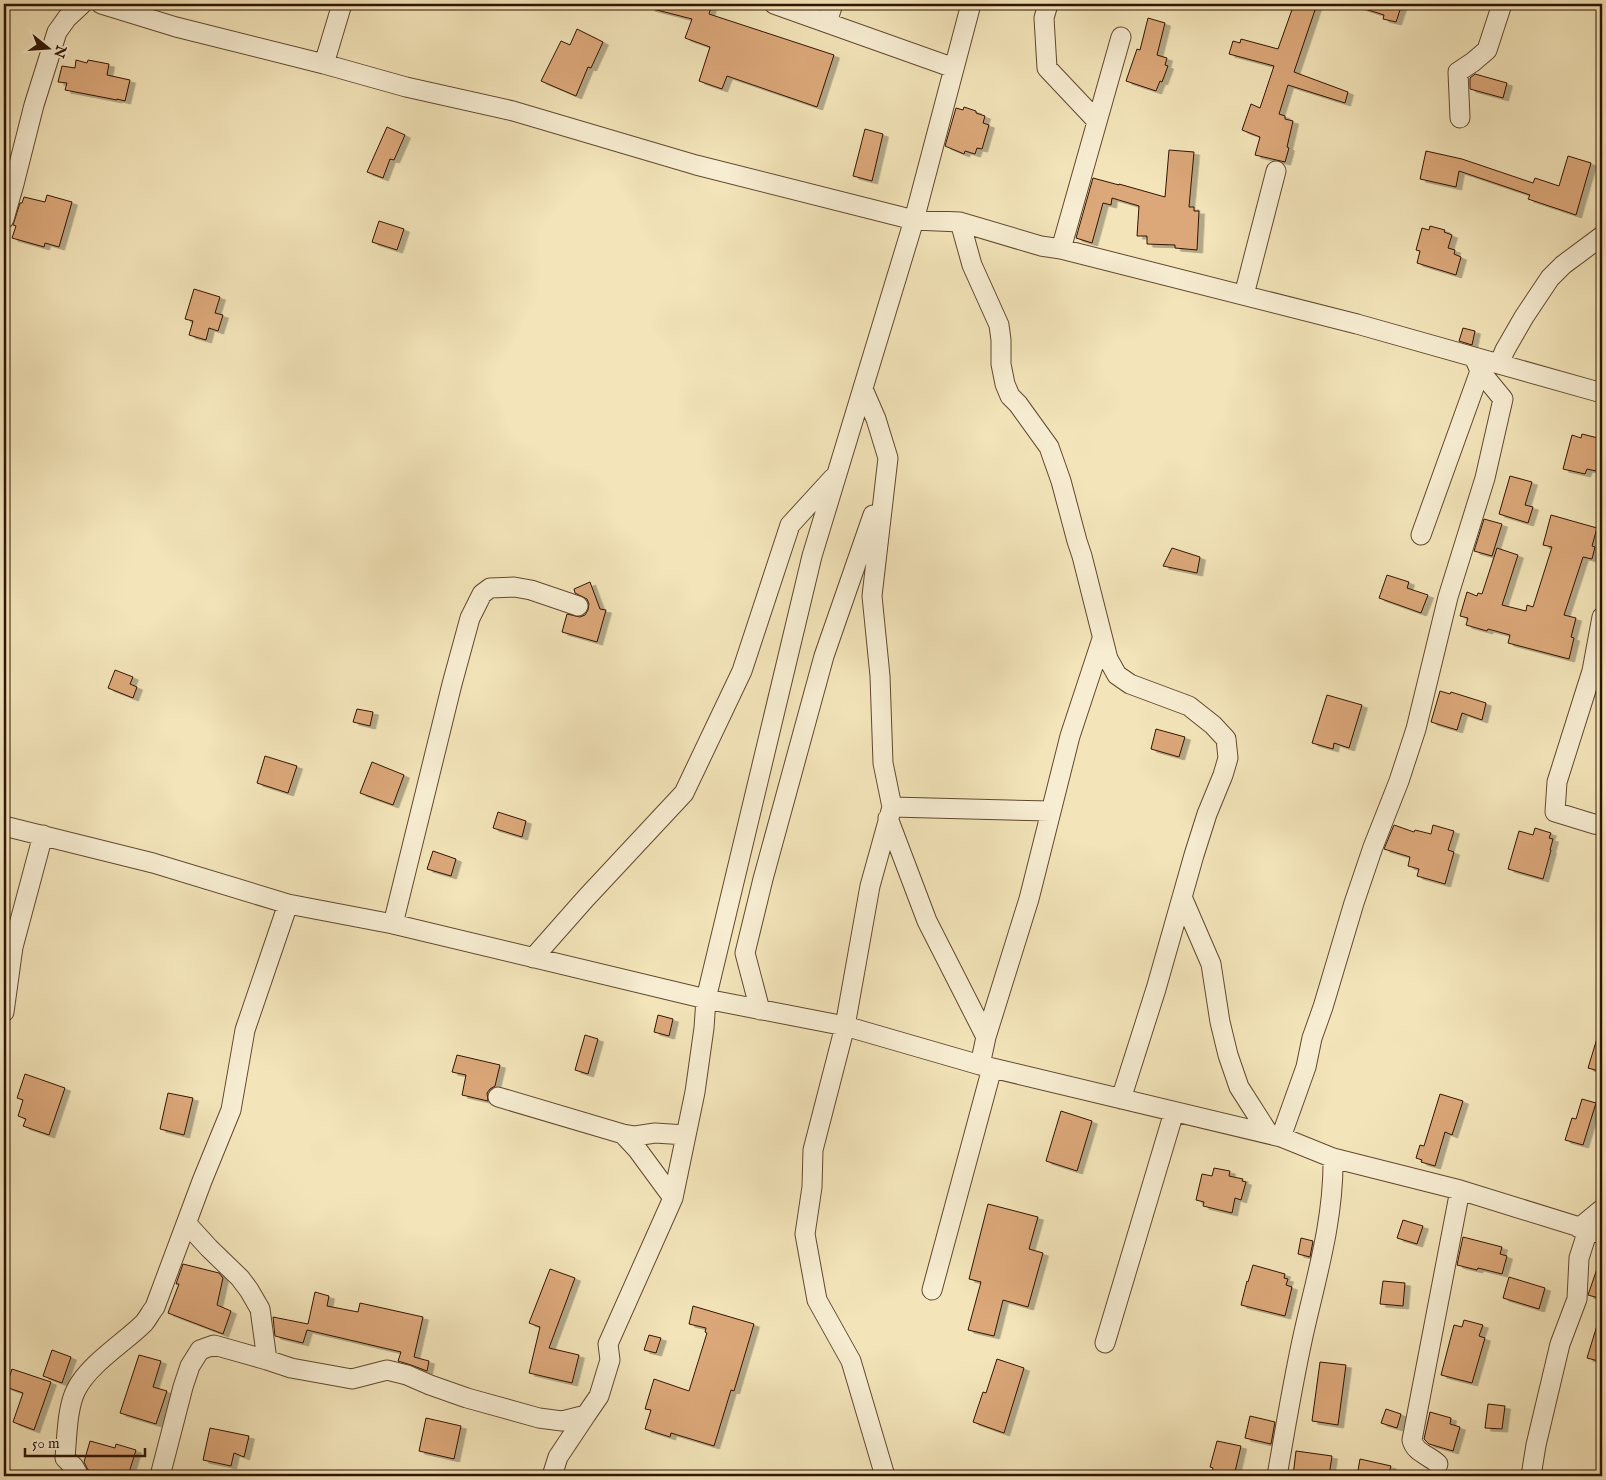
<svg xmlns="http://www.w3.org/2000/svg" width="1606" height="1480" font-family="'IM FELL English',serif">
<style>
.building{fill:#dca87a;stroke:#311400;filter:url(#shadow)}
.lines{fill:none;stroke-linecap:round;stroke-linejoin:round}
.minor-casing{stroke:#62482e;stroke-width:21}
.minor{stroke:#f7edd2;stroke-width:19}
</style>
<defs>
<filter id="shadow"><feDropShadow dx="5.5" dy="3" stdDeviation="0" flood-color="#0004"/></filter>
</defs>
<rect width="100%" height="100%" fill="#f3e4b9"/>
<filter id="stains"><feTurbulence type="fractalNoise" baseFrequency=".004" numOctaves="4"/><feColorMatrix values="0 0 0 0 .2 0 0 0 0 .09 0 0 0 0 .02 0 0 0 .5 -.17"/></filter>
<radialGradient id="worn" r=".72"><stop offset=".6" stop-color="#630" stop-opacity="0"/><stop offset="1" stop-color="#630" stop-opacity=".3"/></radialGradient>
<path class="building" d="M650 4H700L711 7 709 14 834 55 817 107 727 76 722 89 699 81 710 47 685 38 692 19 649 8Z
M1294 4H1317L1294 72 1348 92 1345 103 1288 85 1279 114 1285 116V119L1293 121 1287 147 1289 148 1285 162 1255 155 1260 137 1242 130 1251 104 1260 108 1274 66 1229 54 1233 41 1240 43 1241 39 1278 49Z
M1360 4H1402L1396 22 1383 19 1384 15 1359 7Z
M1148 18 1165 23 1157 55 1167 58 1165 65 1168 66 1162 82 1160 81 1156 91 1126 81 1137 49 1140 50Z
M577 29 603 42 591 68 588 67 576 96 541 81 561 41 570 45Z
M76 60 87 63 88 60 109 64 107 75 130 80 125 101 117 99V100L65 90 67 83 58 82 62 66 75 68Z
M1475 74 1507 83 1503 98 1470 89V78Z
M964 107 976 111V113L985 116 983 123 989 125 982 149 977 148 975 154 965 151 964 154 945 146 956 108 963 110Z
M387 127 405 135 394 160 390 159 383 178 367 172Z
M865 129 883 134 872 181 853 176Z
M1169 150 1194 152 1189 207H1194V211H1199L1197 250 1175 248V245L1147 244V236H1137L1139 206 1112 198 1111 205 1103 203 1092 243 1076 238 1093 178 1119 185V184L1165 197Z
M1426 151 1462 159 1533 183 1535 178 1559 186 1568 156 1591 163 1576 215 1528 199 1530 195 1459 171 1456 187 1420 179Z
M47 195 72 202 59 247 45 243 44 247 12 238 16 226 13 225 20 203H22L24 197 45 202Z
M379 221 404 229 397 250 372 242Z
M1430 226 1445 230 1444 232 1452 235 1448 248 1455 250 1454 254 1461 257 1456 275 1417 263 1420 251 1416 250 1422 228 1429 230Z
M194 289 220 297 215 313 223 315 218 331 209 328 206 340 189 335 193 321 185 319Z
M1463 328 1475 331 1472 345 1459 341Z
M1582 434 1602 439V466L1597 465 1596 471 1587 469 1585 474 1563 469 1572 435 1581 438Z
M1510 476 1532 482 1525 505 1533 507 1528 523 1499 514Z
M1551 515 1597 528 1592 546 1595 547 1592 559 1583 557 1564 615 1576 618 1571 637 1574 638 1569 659 1508 643 1510 635 1488 629 1487 631 1466 625 1468 618 1460 616 1467 592 1477 596 1478 593 1482 594 1497 548 1518 555 1502 605 1526 611 1527 605 1533 607 1552 547 1543 545Z
M1484 519 1502 524 1492 556 1474 551Z
M1172 548 1200 557 1197 573 1163 566Z
M1387 575 1409 582 1407 588 1428 595 1421 613 1379 598Z
M590 582 600 609 606 610 597 642 562 632 567 614 580 617 585 615 588 610 589 604 587 599 575 593 574 589Z
M115 670 133 677 130 684 137 687 133 698 108 688Z
M1440 691 1450 694 1451 692 1486 703 1482 720 1462 713 1457 730 1431 722Z
M1327 695 1362 705 1349 748 1334 743 1333 749 1312 743Z
M357 709 373 712 370 726 353 722Z
M1156 729 1185 737 1179 757 1151 749Z
M265 756 297 766 288 793 257 783Z
M372 762 404 775 393 805 360 793Z
M498 812 526 821 522 837 493 828Z
M1394 825 1414 832 1415 830 1431 834 1433 825 1454 831 1448 850 1454 852 1445 884 1417 876 1419 869 1408 866 1410 857 1384 849Z
M1535 828 1551 833 1549 838 1553 839 1550 850H1551L1543 879 1508 869 1519 831 1533 835Z
M433 851 456 859 451 876 427 869Z
M658 1015 673 1019 669 1036 654 1032Z
M1599 1032H1602V1072L1588 1068Z
M585 1035 598 1039 588 1074 575 1070Z
M457 1055 500 1065 495 1086 490 1089 487 1093 488 1101 462 1095 466 1075 452 1072Z
M25 1074 65 1088 49 1135 23 1126 26 1119 18 1116 23 1100 17 1098Z
M168 1093 193 1098 184 1135 160 1129Z
M1440 1094 1463 1101 1452 1135 1445 1132 1435 1166 1421 1162 1422 1160 1416 1158 1420 1145 1424 1146Z
M1582 1099 1596 1103 1583 1145 1565 1140 1572 1118 1576 1119Z
M1061 1111 1092 1121 1077 1171 1046 1161Z
M1214 1168 1230 1171 1229 1176 1243 1179 1242 1181 1246 1182 1241 1200 1235 1198 1232 1213 1203 1206 1204 1202 1196 1200 1202 1174 1212 1176Z
M988 1204 1038 1217 1029 1249 1043 1253 1028 1307 1003 1300 994 1336 968 1330 981 1282 969 1279Z
M1403 1220 1423 1226 1417 1244 1397 1238Z
M1463 1237 1502 1247 1500 1254 1507 1256 1502 1274 1478 1268 1477 1270 1457 1265Z
M1301 1238 1313 1241 1310 1257 1298 1254Z
M1600 1260 1602 1261V1299L1588 1295Z
M183 1264 219 1273 223 1278 217 1305 231 1311 223 1334 168 1313 179 1284H176Z
M1253 1265 1285 1274 1284 1278 1288 1279 1286 1285 1292 1287 1285 1316 1241 1305 1247 1281 1248 1282Z
M550 1269 575 1278 549 1348 579 1355 572 1383 529 1373 540 1327 529 1323Z
M1509 1277 1545 1288 1539 1309 1503 1298Z
M1383 1281 1405 1283 1403 1306 1380 1304Z
M315 1292 329 1296 327 1306 358 1312 360 1303 423 1317 414 1357 429 1361 427 1371 411 1365 398 1361 401 1352 307 1330 303 1343 275 1336 273 1317 308 1324Z
M693 1306 754 1324 734 1391 731 1390 714 1446 671 1433 670 1437 645 1429 651 1410 645 1409 654 1379 689 1391 707 1333 705 1332 706 1328 689 1324Z
M1599 1319H1602V1362L1587 1358Z
M1464 1320 1483 1325 1479 1336 1485 1338 1472 1383 1441 1375 1454 1325 1462 1327Z
M649 1335 661 1338 656 1353 644 1350Z
M52 1350 71 1357 62 1383 43 1376Z
M139 1355 161 1361 153 1387 167 1391 156 1424 120 1413Z
M997 1359 1024 1368 1004 1433 973 1422 983 1392 986 1393Z
M1320 1362 1346 1365 1338 1425 1312 1421Z
M12 1369 51 1382 34 1430 13 1422 23 1393 6 1387Z
M1488 1404 1505 1406 1502 1429 1485 1428Z
M1386 1409 1401 1414 1397 1428 1381 1423Z
M1430 1412 1451 1418 1450 1424 1460 1427 1453 1451 1429 1444 1424 1439Z
M1250 1416 1275 1422 1271 1444 1245 1438Z
M426 1418 461 1426 454 1459 419 1451Z
M210 1428 249 1436 244 1457 234 1453 231 1466 203 1460Z
M90 1441 115 1448 116 1444 136 1450 128 1476H112L88 1470 84 1462Z
M1217 1441 1241 1446 1234 1476H1211L1213 1468 1210 1467Z
M1296 1451 1332 1456 1329 1476H1293Z
M1360 1459 1391 1466 1388 1476H1357Z"/>
<g class="lines">
<defs>
<path id="minor" d="M101 4 176 27 324 64 406 87 513 111 696 165 914 220 960 222 1041 246 1061 249 1357 324 1602 393
M774 4 954 68
M1048 4 1044 18 1047 68 1097 121
M827 22 833 4
M324 64 342 4
M1460 118 1458 72 1473 62 1487 50 1502 4
M4 219 14 184 34 105 57 32 67 18 82 4
M960 222 972 265 999 325 1001 340V364L1005 384 1010 396 1018 404 1049 447 1061 481 1077 541 1082 556 1108 659 1117 675 1130 684 1189 706 1213 725 1226 739 1228 758 1223 775 1207 814 1194 855 1156 989 1121 1099
M1061 249 1121 37
M1244 295 1276 171
M1499 364 1505 350 1524 317 1550 278 1563 265 1602 236
M863 389 876 419 888 458 872 596 880 676 883 763 892 807 1050 811
M1421 535 1480 371
M1602 617 1592 671 1557 782 1555 812 1594 824 1602 825
M888 818 927 921 986 1037
M4 826 153 863 288 904 393 924 706 999 845 1026 980 1065 1281 1137 1333 1158 1460 1190 1602 1234
M1182 897 1211 964 1220 1022 1228 1055 1239 1087 1269 1134
M393 924 452 684 470 618 482 594 490 588 514 587 531 590 578 606
M533 958 586 898 684 793 742 671 790 525 833 478
M760 1010 745 953 763 879 824 656 873 515
M4 1012 13 947 43 835
M980 1065 986 1037 1029 899 1070 736 1102 639
M498 1097 623 1134 635 1136 655 1133 686 1135
M623 1134 637 1149 673 1198
M1281 1137 1306 1067 1312 1038 1323 1007 1354 903 1373 847 1399 781 1416 729 1448 597 1485 478 1503 399 1480 371 1474 357
M187 1224 209 1248 240 1278 249 1290 260 1309 267 1360 291 1368 352 1379 387 1370 407 1375 430 1385 467 1398 539 1418 562 1421 586 1415 599 1396 610 1360 608 1344 673 1198 695 1092 704 1028 706 999 812 556 914 220 971 4
M1579 1228 1602 1209
M932 1290 992 1068
M1105 1343 1174 1112
M1438 1464C1429 1455 1415 1453 1412 1440L1460 1190
M79 1476 74 1467 65 1458C67 1437 67 1408 76 1390 89 1364 124 1343 144 1323 148 1318 151 1312 155 1307L202 1181 231 1110 245 1030 288 904
M160 1476 183 1387 190 1366 200 1350 214 1345 267 1360
M552 1476 558 1457 586 1415
M885 1476 851 1361 817 1300 805 1234 812 1187 813 1150 845 1026 870 886 892 807
M1277 1476C1286 1425 1294 1374 1306 1323 1319 1268 1334 1214 1333 1158
M1531 1476 1536 1445 1560 1344 1577 1299 1579 1258 1588 1230"/>
</defs>
<use href="#minor" class="minor-casing"/>
<use href="#minor" class="minor"/>
</g>
<rect width="1606" height="1480" fill="none" stroke="#f3e4b9" stroke-width="20"/>
<rect x="5" y="5" width="1596" height="1470" fill="none" stroke="#311400" stroke-width="2.5"/>
<rect x="10" y="10" width="1586" height="1460" fill="none" stroke="#311400"/>
<g transform="translate(48 48) rotate(107)" stroke="#f7edd2" stroke-width="4" paint-order="stroke">
<path d="M0-4L9 19L0 12L-9 19Z" fill="#311400"/>
<text y="-8" font-size="14" font-weight="bold" text-anchor="middle" fill="#311400">N</text>
</g>
<path d="M25 1448v8h120v-8" fill="none" stroke="#311400" stroke-width="2.5"/>
<text x="32" y="1448" font-size="15" fill="#311400" stroke="#f7edd2" stroke-width="4" paint-order="stroke">50 m</text>
<rect width="100%" height="100%" filter="url(#stains)"/>
<rect width="100%" height="100%" fill="url(#worn)"/>
</svg>
